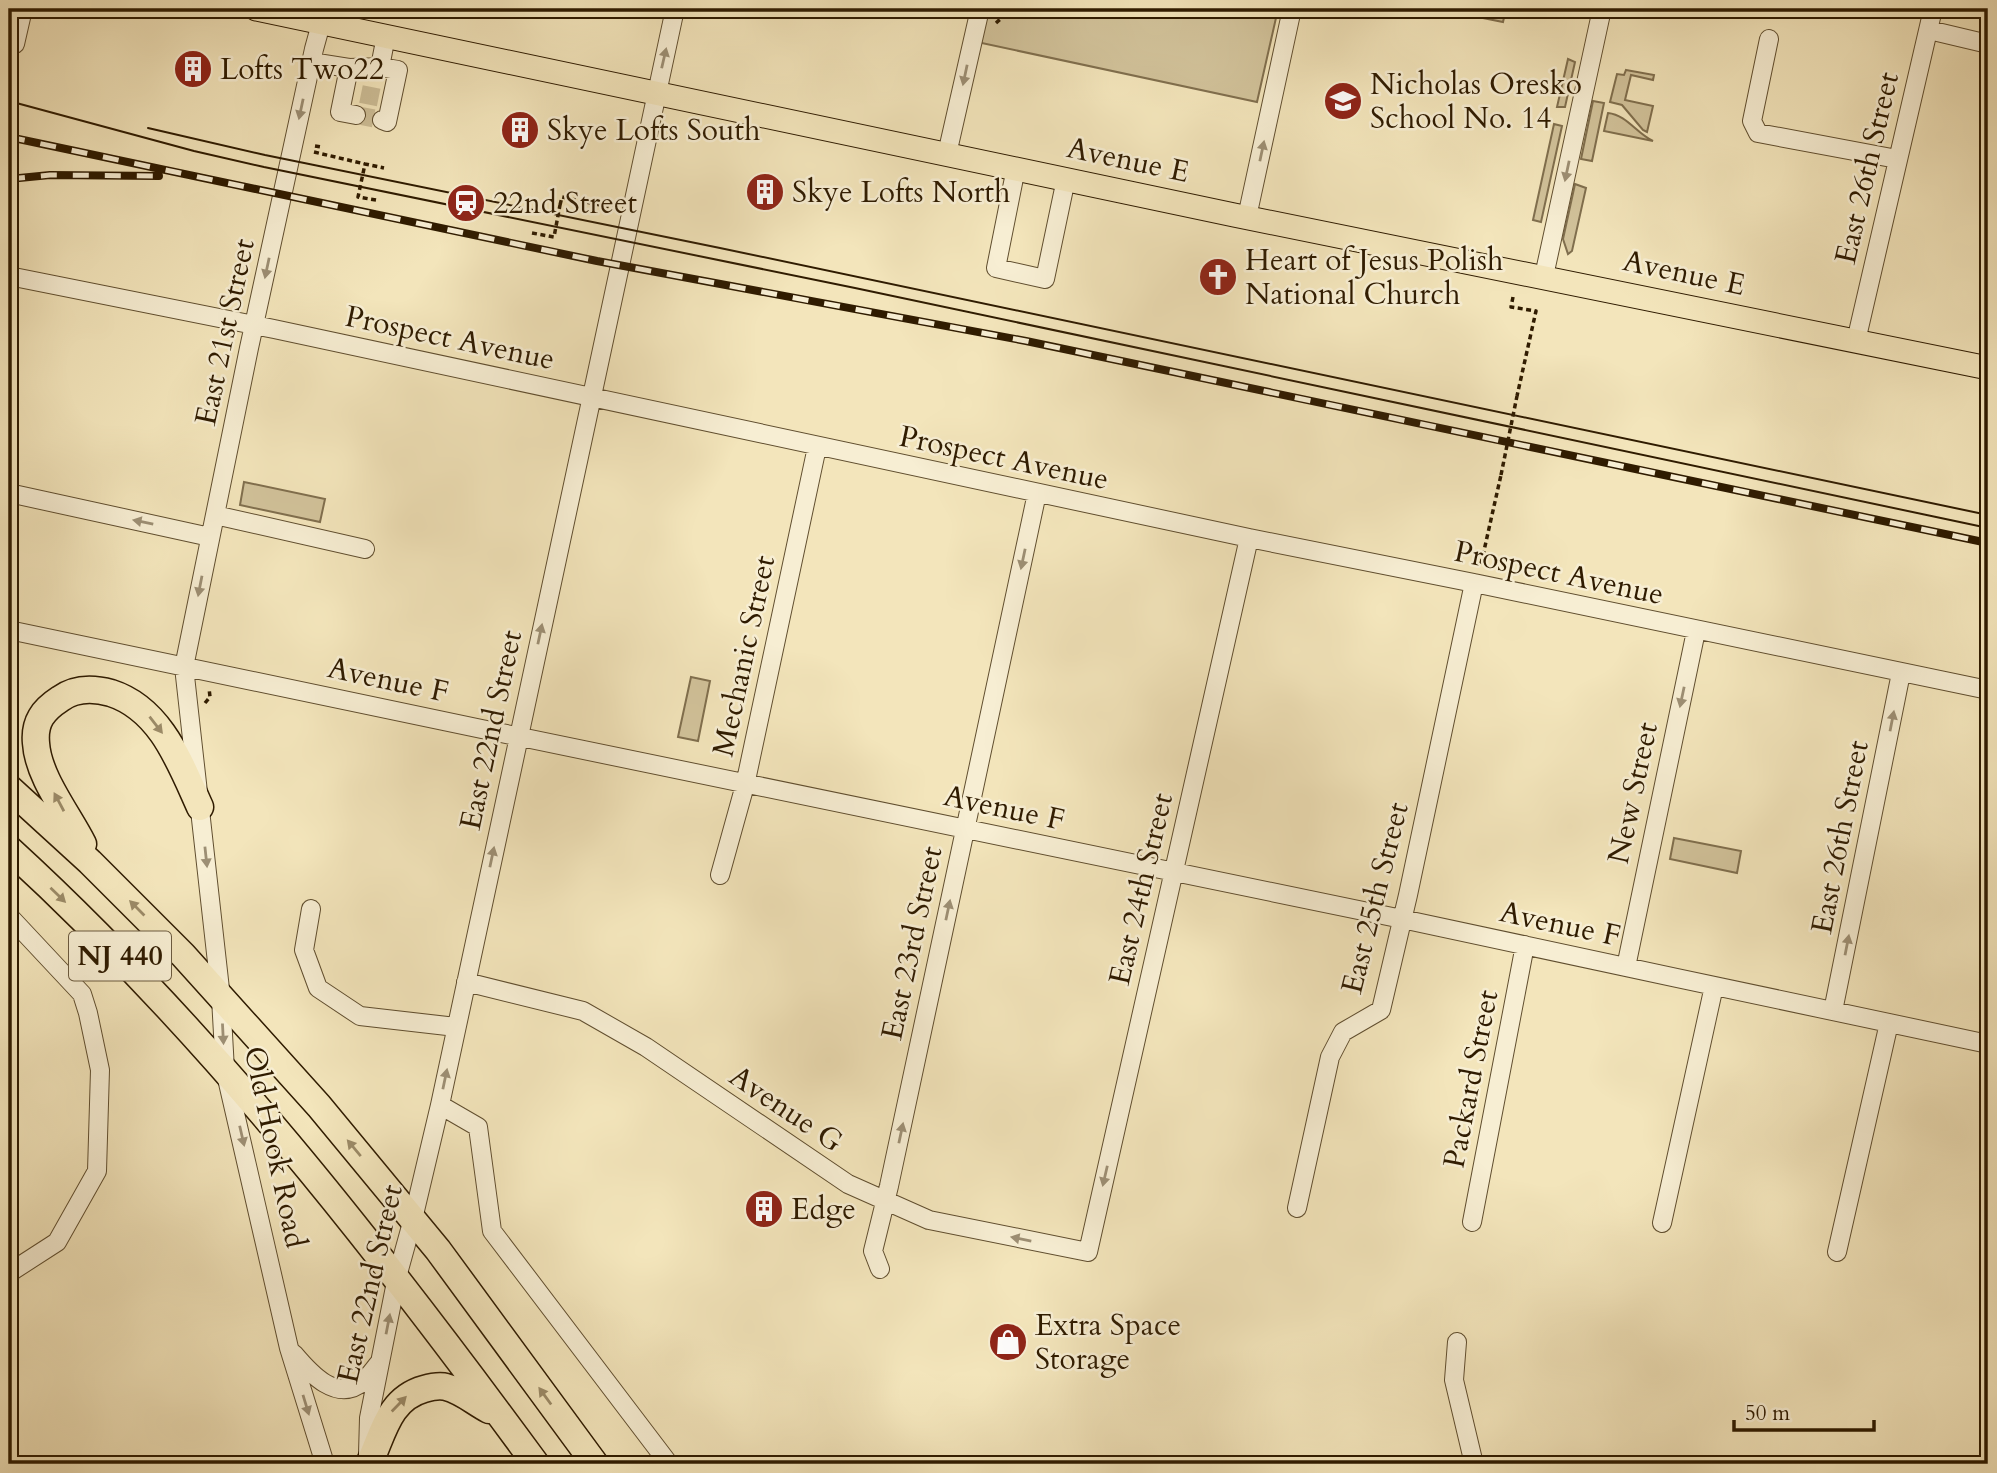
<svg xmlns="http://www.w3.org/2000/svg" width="1997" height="1473" font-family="Cardo,serif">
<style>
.green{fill:#d2c39b;stroke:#806f4e;stroke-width:2}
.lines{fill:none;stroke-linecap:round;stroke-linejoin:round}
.minor-tunnel{stroke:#ccbd96;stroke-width:18;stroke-dasharray:18 9;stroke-linecap:butt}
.minor-casing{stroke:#604e2f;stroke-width:20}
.major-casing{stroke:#2f1b00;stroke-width:25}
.highway-casing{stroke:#2f1b00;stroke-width:29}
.path{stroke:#2f1b00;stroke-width:3.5;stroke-dasharray:5 3.5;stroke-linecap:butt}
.minor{stroke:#f7eed3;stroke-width:18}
.major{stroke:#f3e5bb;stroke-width:23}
.highway{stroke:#f3e5bb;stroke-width:26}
.tram{stroke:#2f1b00;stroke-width:2}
.rail-casing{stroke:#2f1b00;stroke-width:8}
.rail{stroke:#f7eed3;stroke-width:5;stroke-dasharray:16;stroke-linecap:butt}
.path-bridge{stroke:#2f1b00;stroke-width:3.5;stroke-dasharray:5 3.5;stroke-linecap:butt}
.oneway{fill:#9d8f74}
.oneway2{fill:#9b8a67}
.labels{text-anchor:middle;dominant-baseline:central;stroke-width:5;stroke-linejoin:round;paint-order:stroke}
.shield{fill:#f7eed3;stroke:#6b5a3f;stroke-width:2}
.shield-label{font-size:28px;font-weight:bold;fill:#2f1b00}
.poi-label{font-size:30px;fill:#2f1b00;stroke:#f7eed3;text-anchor:start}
.street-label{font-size:30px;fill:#2f1b00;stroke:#f7eed3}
</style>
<rect width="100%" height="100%" fill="#f3e5bb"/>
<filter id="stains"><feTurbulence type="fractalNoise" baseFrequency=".00286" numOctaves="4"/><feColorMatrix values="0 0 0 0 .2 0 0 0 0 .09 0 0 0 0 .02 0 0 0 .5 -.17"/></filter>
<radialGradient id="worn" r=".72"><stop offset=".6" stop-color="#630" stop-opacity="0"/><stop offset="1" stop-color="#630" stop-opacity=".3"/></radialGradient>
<path class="green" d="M985 9H1278L1257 102 977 42Z
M1454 9H1506L1503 22 1453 12Z
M1568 59 1575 62 1565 107H1557Z
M1626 70 1654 75 1653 80 1631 75 1625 100 1653 106 1647 132 1643 130 1622 105 1610 102 1617 74 1624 75Z
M1593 101 1604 103 1592 161 1581 159Z
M1608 113C1627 115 1636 133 1653 141L1604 131Z
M1554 124 1562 126 1541 222 1533 220Z
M1575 184 1586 188 1572 251 1568 254 1563 239Z
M244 482 325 499 320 522 240 505Z
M691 677 710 681 698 741 678 737Z
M1674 838 1741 851 1737 873 1670 859Z"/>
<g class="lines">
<path class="minor-tunnel" d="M361 94 386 99
M356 115 382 120"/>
<defs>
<path id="minor" d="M1929 30 1988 44
M1769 39 1752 121 1758 133 1897 159
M15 44 23 9
M311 62 349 68 380 67
M349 68 340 112 356 115
M382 120 387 122 398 70 380 67 386 36
M947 154 980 9
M1016 168 996 268 1045 279 1066 179
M1247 217 1292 9
M9 276 274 329 1249 538 1474 583 1988 690
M1544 276 1602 9
M1856 341 1933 9
M9 493 210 537
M215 515 365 549
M9 630C473 728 937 823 1402 919 1597 960 1793 1004 1988 1044
M720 875 745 785 817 447
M311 909 304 950 318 988 360 1016 456 1027
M9 916 82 994 88 1013 100 1070 97 1171 57 1242 9 1273
M1626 967 1696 631
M466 982 583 1011 646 1047 848 1184 929 1220 1088 1252 1249 538
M1833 1011 1901 673
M440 1105 478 1127 492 1231 669 1464
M1297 1208 1330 1057 1343 1032 1381 1010 1408 895 1474 583
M1472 1222 1525 945
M1662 1223 1714 986
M1837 1252 1889 1023
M880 1269 873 1251 889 1186 1037 493
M1457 1342 1454 1380 1474 1464
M294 1354C310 1373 337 1404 364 1381 369 1376 374 1369 379 1363
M368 1454 369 1418 397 1277 413 1219 440 1105 675 9
M325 1464 289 1348 225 1070 221 998 184 667 249 348 314 49 325 9"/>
<path id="major" d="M256 9 1234 215 1988 368"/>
<path id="highway" d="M9 788 90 862 183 955 319 1106 438 1250 595 1464
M83 844C68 814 38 777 36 743 34 722 43 710 60 699 75 688 93 688 111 693 161 709 180 763 200 807
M9 849C209 1032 376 1246 536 1464
M369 1464C383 1435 388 1399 424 1389 431 1387 439 1385 446 1387 462 1391 474 1402 489 1410"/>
</defs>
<use href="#minor" class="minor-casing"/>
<use href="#major" class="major-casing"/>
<use href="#highway" class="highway-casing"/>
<path class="path" d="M996 23 1006 14 1025 9
M315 146 321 147
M314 152 365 164
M376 200 358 197 365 164 384 168
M560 205 562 197 614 208
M532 233 554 237 560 205 539 201
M1513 297 1511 307 1536 311 1517 396
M1481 564 1501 475
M205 703 210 697 209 688"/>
<use href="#minor" class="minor"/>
<use href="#major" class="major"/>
<use href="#highway" class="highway"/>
<path class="tram" d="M9 101 194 151 264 167 855 288 1988 528
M148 128 265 155 720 248 1988 515"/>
<defs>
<path id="rail" d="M9 137 597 261 1026 341 1988 543
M9 179 50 175 159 176"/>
</defs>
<use href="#rail" class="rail-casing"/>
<use href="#rail" class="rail"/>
<path class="path-bridge" d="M1501 475 1517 396"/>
</g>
<defs><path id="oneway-solid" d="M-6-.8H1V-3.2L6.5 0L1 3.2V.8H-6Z" transform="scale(1.75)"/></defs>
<g class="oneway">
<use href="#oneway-solid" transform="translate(664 58) rotate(-77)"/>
<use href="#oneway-solid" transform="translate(965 75) rotate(102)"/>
<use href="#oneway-solid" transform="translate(301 109) rotate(102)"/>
<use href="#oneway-solid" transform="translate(1262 151) rotate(-78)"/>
<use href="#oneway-solid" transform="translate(1567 171) rotate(102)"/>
<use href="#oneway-solid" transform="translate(267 268) rotate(102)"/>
<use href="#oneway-solid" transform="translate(143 522) rotate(-168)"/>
<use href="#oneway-solid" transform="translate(1023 559) rotate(102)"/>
<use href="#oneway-solid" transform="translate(200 586) rotate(101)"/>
<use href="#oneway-solid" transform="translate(540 634) rotate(-78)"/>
<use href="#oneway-solid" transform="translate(1682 697) rotate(102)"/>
<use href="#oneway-solid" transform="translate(1892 721) rotate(-79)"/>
<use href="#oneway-solid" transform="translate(206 857) rotate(84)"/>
<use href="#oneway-solid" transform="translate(492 857) rotate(-78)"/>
<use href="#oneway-solid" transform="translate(948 910) rotate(-78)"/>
<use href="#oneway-solid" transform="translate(1847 945) rotate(-79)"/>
<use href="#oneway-solid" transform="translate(223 1034) rotate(87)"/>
<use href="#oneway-solid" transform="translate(445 1079) rotate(-78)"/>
<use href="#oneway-solid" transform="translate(901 1133) rotate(-78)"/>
<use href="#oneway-solid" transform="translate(242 1136) rotate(77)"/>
<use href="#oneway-solid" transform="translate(1105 1176) rotate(103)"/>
<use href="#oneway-solid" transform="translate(1021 1239) rotate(-169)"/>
<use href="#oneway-solid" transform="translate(388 1324) rotate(-79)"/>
<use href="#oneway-solid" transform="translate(306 1405) rotate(73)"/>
</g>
<g class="oneway2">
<use href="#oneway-solid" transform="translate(156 725) rotate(52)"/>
<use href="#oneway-solid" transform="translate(59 802) rotate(-118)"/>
<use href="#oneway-solid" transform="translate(58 895) rotate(44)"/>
<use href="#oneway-solid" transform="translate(137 908) rotate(-135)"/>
<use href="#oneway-solid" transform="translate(354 1148) rotate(-130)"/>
<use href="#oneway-solid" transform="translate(545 1396) rotate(-126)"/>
<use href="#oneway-solid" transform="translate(399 1404) rotate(-46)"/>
</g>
<defs>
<symbol id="building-disc" viewBox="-11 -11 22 22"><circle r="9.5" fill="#8f2418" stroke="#f7eed3"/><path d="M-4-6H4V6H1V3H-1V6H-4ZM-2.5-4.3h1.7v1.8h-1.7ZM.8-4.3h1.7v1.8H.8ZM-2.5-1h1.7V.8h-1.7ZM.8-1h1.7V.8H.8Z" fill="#fff"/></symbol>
<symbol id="school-disc" viewBox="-11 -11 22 22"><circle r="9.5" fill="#8f2418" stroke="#f7eed3"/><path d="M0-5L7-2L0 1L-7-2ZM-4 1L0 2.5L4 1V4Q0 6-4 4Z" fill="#fff"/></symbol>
<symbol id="station-disc" viewBox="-11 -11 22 22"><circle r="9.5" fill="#8f2418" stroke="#f7eed3"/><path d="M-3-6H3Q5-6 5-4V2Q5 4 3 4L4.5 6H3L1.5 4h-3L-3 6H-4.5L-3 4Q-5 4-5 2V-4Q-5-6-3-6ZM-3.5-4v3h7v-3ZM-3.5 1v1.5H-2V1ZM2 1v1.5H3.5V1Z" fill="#fff"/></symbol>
<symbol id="church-disc" viewBox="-11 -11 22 22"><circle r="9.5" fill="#8f2418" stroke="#f7eed3"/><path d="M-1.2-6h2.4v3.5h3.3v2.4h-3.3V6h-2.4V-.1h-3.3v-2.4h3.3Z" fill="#fff"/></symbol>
<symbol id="shop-disc" viewBox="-11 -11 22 22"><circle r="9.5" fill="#8f2418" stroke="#f7eed3"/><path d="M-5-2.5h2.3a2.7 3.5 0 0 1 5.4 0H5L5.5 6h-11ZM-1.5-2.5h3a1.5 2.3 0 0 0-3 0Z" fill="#fff"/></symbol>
</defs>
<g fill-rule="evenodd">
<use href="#building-disc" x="171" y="47" width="44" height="44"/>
<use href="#school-disc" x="1321" y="79" width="44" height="44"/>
<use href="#building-disc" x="498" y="108" width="44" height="44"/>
<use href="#building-disc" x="743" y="170" width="44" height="44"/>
<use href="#station-disc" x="444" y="181" width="44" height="44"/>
<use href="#church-disc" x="1196" y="255" width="44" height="44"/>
<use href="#building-disc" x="742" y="1187" width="44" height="44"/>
<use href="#shop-disc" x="986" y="1320" width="44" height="44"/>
</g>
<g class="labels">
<rect class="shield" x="69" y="931.5" width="102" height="49" rx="5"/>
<g class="shield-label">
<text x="120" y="956">NJ 440</text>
</g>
<g class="poi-label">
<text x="220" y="69">Lofts Two22</text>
<text x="1370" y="84">Nicholas Oresko<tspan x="1370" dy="34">School No. 14</tspan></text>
<text x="547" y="130">Skye Lofts South</text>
<text x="792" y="192">Skye Lofts North</text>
<text x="493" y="203">22nd Street</text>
<text x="1245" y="260">Heart of Jesus Polish<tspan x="1245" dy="34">National Church</tspan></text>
<text x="791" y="1209">Edge</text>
<text x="1035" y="1325">Extra Space<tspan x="1035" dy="34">Storage</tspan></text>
</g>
<g class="street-label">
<text transform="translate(1128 160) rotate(12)">Avenue E</text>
<text transform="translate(1867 168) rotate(-77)">East 26th Street</text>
<text transform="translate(1684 273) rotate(12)">Avenue E</text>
<text transform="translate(225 332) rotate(-78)">East 21st Street</text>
<text transform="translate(450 338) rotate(12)">Prospect Avenue</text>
<text transform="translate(1004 458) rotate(12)">Prospect Avenue</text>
<text transform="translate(1559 573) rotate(12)">Prospect Avenue</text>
<text transform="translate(744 656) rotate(-78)">Mechanic Street</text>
<text transform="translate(388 680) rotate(12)">Avenue F</text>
<text transform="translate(491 730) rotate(-78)">East 22nd Street</text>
<text transform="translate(1633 793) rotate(-78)">New Street</text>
<text transform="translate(1004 808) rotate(12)">Avenue F</text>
<text transform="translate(1840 837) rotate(-79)">East 26th Street</text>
<text transform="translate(1141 889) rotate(-77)">East 24th Street</text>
<text transform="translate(1375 898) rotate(-76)">East 25th Street</text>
<text transform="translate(1560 924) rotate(12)">Avenue F</text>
<text transform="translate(912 943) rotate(-78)">East 23rd Street</text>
<text transform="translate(1471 1079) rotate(-79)">Packard Street</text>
<text transform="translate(786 1109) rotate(34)">Avenue G</text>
<text transform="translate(275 1147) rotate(78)">Old Hook Road</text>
<text transform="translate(370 1284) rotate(-77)">East 22nd Street</text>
</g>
</g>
<rect width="1997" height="1473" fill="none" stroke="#f3e5bb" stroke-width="35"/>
<rect x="10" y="10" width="1976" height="1452" fill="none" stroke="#2f1b00" stroke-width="3.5"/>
<rect x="18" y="18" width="1962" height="1438" fill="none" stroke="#2f1b00" stroke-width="2"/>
<path d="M1734 1420v10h140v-10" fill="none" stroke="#2f1b00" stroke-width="3.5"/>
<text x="1745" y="1420" font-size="21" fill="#2f1b00" stroke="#f7eed3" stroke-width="5" paint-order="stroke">50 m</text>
<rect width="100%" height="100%" filter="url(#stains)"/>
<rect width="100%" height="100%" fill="url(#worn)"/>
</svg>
